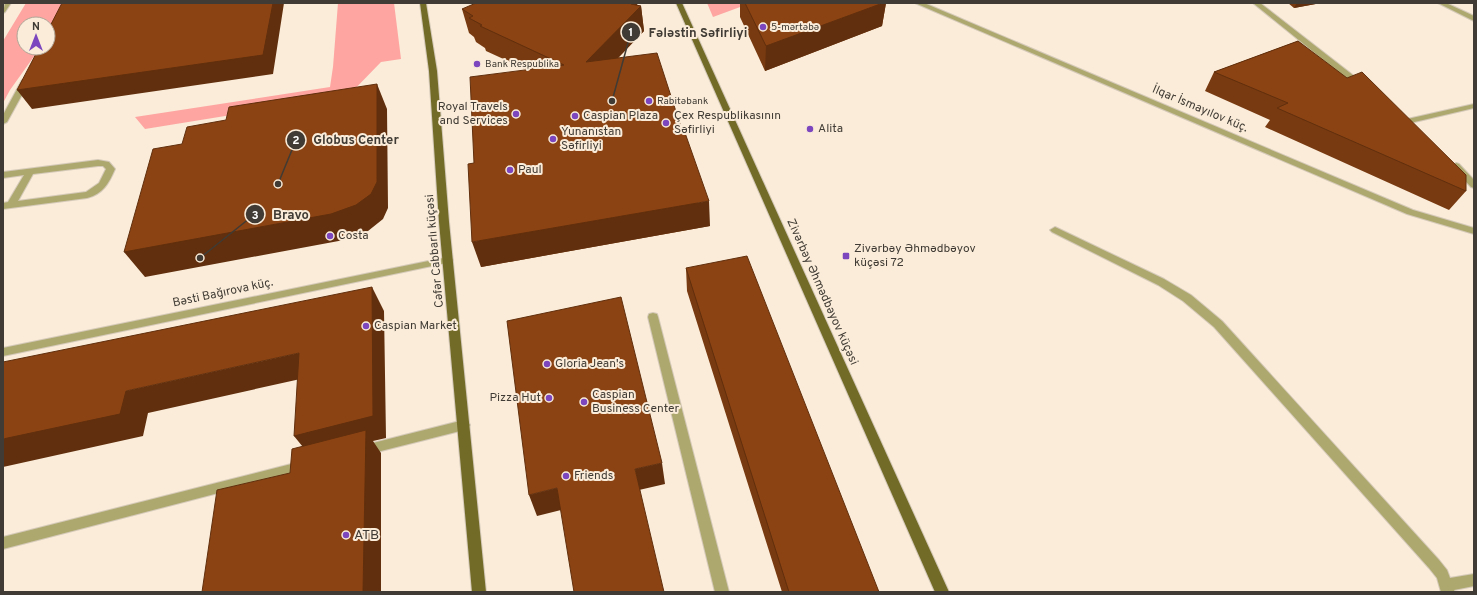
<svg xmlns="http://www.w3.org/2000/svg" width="1477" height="595" font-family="Overpass,sans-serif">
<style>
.green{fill:#fea5a1}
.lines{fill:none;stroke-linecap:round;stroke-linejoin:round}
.lane-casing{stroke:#d5c9b8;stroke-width:2}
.street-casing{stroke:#d5c9b8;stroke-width:2}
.primary-casing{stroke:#d5c9b8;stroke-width:2}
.lane{fill:#ada86e;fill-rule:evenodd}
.street{fill:#ada86e;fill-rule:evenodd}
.primary{fill:#726b27;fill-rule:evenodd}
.wall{fill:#783a10}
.shaded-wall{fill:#612f0d}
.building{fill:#8b4313;stroke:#612f0d}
.poi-dot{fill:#7c47be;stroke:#faecd9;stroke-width:1.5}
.labels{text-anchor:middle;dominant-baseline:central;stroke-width:4;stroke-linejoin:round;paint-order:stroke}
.far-poi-label{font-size:10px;fill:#403b34;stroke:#faecd9;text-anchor:start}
.poi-label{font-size:12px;fill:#403b34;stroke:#faecd9;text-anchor:start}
.street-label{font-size:12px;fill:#403b34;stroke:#faecd9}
.near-poi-label{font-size:14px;fill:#403b34;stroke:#faecd9;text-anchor:start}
.leader{fill:none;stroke:#403b34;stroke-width:1.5}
.callout-dot{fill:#403b34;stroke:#faecd9;stroke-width:1.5}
.mark-label{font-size:12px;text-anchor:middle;font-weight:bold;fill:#fff}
.callout-label{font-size:13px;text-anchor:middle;font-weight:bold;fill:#403b34;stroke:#faecd9;stroke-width:4;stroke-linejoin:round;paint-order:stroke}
</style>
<rect width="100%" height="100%" fill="#faecd9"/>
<path class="green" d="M26 3H66L48 37V24H24V48H40L10 90 3 103V41Z
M338 3H394L401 59 381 62 348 96 145 129 135 117 330 87 333 67Z
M707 3H751L713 17Z"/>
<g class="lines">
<defs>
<path id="lane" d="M22 80H28L29 82 7 122 3 124V115Z
M98 160 109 162 115 169C109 183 103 194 87 198L3 209V203L8 202 24 175 3 178V172ZM98 166H103L106 169 99 183 86 192 18 201 33 174Z
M653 313 657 314 658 317 729 592H715L648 317 649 314Z
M464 420 468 422 470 425 468 428 464 430 365 455 361 454 359 450 361 446 365 445Z
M303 461 307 462 309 466 307 470 303 471 3 549V537Z"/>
<path id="street" d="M5 3H11L5 12 3 13Z
M915 3H924L1413 210 1474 228V234L1407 214Z
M1253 3H1260L1363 83V87H1357Z
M1438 3H1446L1474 16V21Z
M1474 104V108L1406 124 1402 122 1403 120Z
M1456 163 1459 164 1474 180V188L1471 187 1453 168 1452 166Z
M1055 227 1164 279 1191 295 1222 321 1439 560 1447 570 1450 578 1474 574V586L1454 590 1455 592H1441L1437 578 1429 568 1214 327 1183 301 1158 285 1052 232 1050 230Z
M448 257 451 258 453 260 451 262 3 356V348Z"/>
<path id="primary" d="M420 3H426L437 71 449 222 486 592H472L439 222 429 71Z
M676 3H682L949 592H935Z"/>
</defs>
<use href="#lane" class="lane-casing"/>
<use href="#street" class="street-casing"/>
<use href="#primary" class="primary-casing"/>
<use href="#lane" class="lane"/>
<use href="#street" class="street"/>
<use href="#primary" class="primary"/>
</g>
<path class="wall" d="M740 3H886L882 26 765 71 740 17Z
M1288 3H1321L1294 8Z
M637 5 641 6 644 31 618 58 710 226 481 267 474 163 527 70 486 51 485 48 476 42 474 37 469 33 462 9Z
M1298 41 1466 191 1449 210 1265 127 1270 120 1205 91 1214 72Z
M686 268 879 592H782L687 291Z"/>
<path class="shaded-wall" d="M273 3H284L273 74 32 109 17 90Z
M632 3H637L638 10 641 6 644 31 590 87 586 62Z
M883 3H886L882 26 765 71 766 46Z
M1297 3H1321L1294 8Z
M377 84 387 109 388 208 383 219 368 231 344 240 145 277 124 252Z
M709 201 710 226 481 267 472 242Z
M372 287 384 311 386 438 373 441 381 453V592H363L311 457 294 436Z
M299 353 314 376 148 413 143 436 3 467V439L126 391Z
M662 463 665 484 639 490 635 469Z
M557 488 565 509 537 516 529 495Z"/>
<path class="building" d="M62 3H273L263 55 17 90 39 48H48V30Z
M476 3H632L631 4 641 6 586 62 657 53 682 130H684L709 201 472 242 468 164 474 163 470 77 564 65 480 26 482 25 469 18 473 16 462 9Z
M745 3H883L766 46Z
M1298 41 1347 78 1362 72 1466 175V191L1277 108 1288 103 1214 72Z
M377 84V182L371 194 356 205 331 214 124 252 153 149 182 144 187 127 226 120 229 107Z
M747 256 879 592H789L686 268Z
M372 287 373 416 294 436 299 353 126 391 120 414 3 439V362Z
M621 297 662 463 635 469 664 592H574L557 488 529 495 507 321Z
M366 430 363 592H202L217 490 290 473 292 449Z"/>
<g class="poi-dot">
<circle cx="763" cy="27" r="4"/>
<circle cx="477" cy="64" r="4"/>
<circle cx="649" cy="101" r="4"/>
<circle cx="516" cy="114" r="4"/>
<circle cx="575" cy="116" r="4"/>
<circle cx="666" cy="123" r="4"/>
<circle cx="810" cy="129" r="4"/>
<circle cx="553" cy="139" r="4"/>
<circle cx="510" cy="170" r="4"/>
<circle cx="330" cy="236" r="4"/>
<rect x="842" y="252" width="8" height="8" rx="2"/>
<circle cx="366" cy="326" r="4"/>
<circle cx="547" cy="364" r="4"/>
<circle cx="549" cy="398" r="4"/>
<circle cx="584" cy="402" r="4"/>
<circle cx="566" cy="476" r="4"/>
<circle cx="346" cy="535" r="4"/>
</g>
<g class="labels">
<g class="far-poi-label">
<text x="771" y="27">5-mərtəbə</text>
<text x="485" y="64">Bank Respublika</text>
<text x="657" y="101">Rabitəbank</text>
</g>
<g class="poi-label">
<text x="508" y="107" text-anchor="end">Royal Travels<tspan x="508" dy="14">and Services</tspan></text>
<text x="583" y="116">Caspian Plaza</text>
<text x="674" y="116">Çex Respublikasının<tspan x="674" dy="14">Səfirliyi</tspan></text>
<text x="818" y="129">Alita</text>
<text x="561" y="132">Yunanıstan<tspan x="561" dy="14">Səfirliyi</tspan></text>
<text x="518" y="170">Paul</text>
<text x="338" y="236">Costa</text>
<text x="854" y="249">Zivərbəy Əhmədbəyov<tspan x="854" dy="14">küçəsi 72</tspan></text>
<text x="374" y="326">Caspian Market</text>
<text x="555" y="364">Gloria Jean's</text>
<text x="592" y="395">Caspian<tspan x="592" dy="14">Business Center</tspan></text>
<text x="541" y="398" text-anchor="end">Pizza Hut</text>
<text x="574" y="476">Friends</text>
</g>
<g class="street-label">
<text transform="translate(1200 109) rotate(23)">İlqar İsmayılov küç.</text>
<text transform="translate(435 251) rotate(-95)">Cəfər Cabbarlı küçəsi</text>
<text transform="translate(822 292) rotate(66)">Zivərbəy Əhmədbəyov küçəsi</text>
<text transform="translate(223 293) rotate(-12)">Bəsti Bağırova küç.</text>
</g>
<g class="near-poi-label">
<text x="354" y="535">ATB</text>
</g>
</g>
<path class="leader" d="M612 101L631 32M278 184L296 140M200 258L255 214"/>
<g class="callout-dot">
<circle cx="612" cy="101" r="4"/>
<circle cx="278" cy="184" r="4"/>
<circle cx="200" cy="258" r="4"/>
<circle cx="631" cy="32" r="10"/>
<circle cx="296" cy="140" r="10"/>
<circle cx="255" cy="214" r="10"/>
</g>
<g class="mark-label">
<text x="631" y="36">1</text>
<text x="296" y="144">2</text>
<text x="255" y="219">3</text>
</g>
<g class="callout-label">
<text x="698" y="37">Fələstin Səfirliyi</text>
<text x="356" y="144">Globus Center</text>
<text x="291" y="219">Bravo</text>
</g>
<rect width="1477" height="595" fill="none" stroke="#403b34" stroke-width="8"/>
<g transform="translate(36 36)"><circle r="19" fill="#faecd9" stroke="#b0a597"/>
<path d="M0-3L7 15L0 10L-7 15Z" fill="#7c47be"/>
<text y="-6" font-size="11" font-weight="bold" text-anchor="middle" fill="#403b34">N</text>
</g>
</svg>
